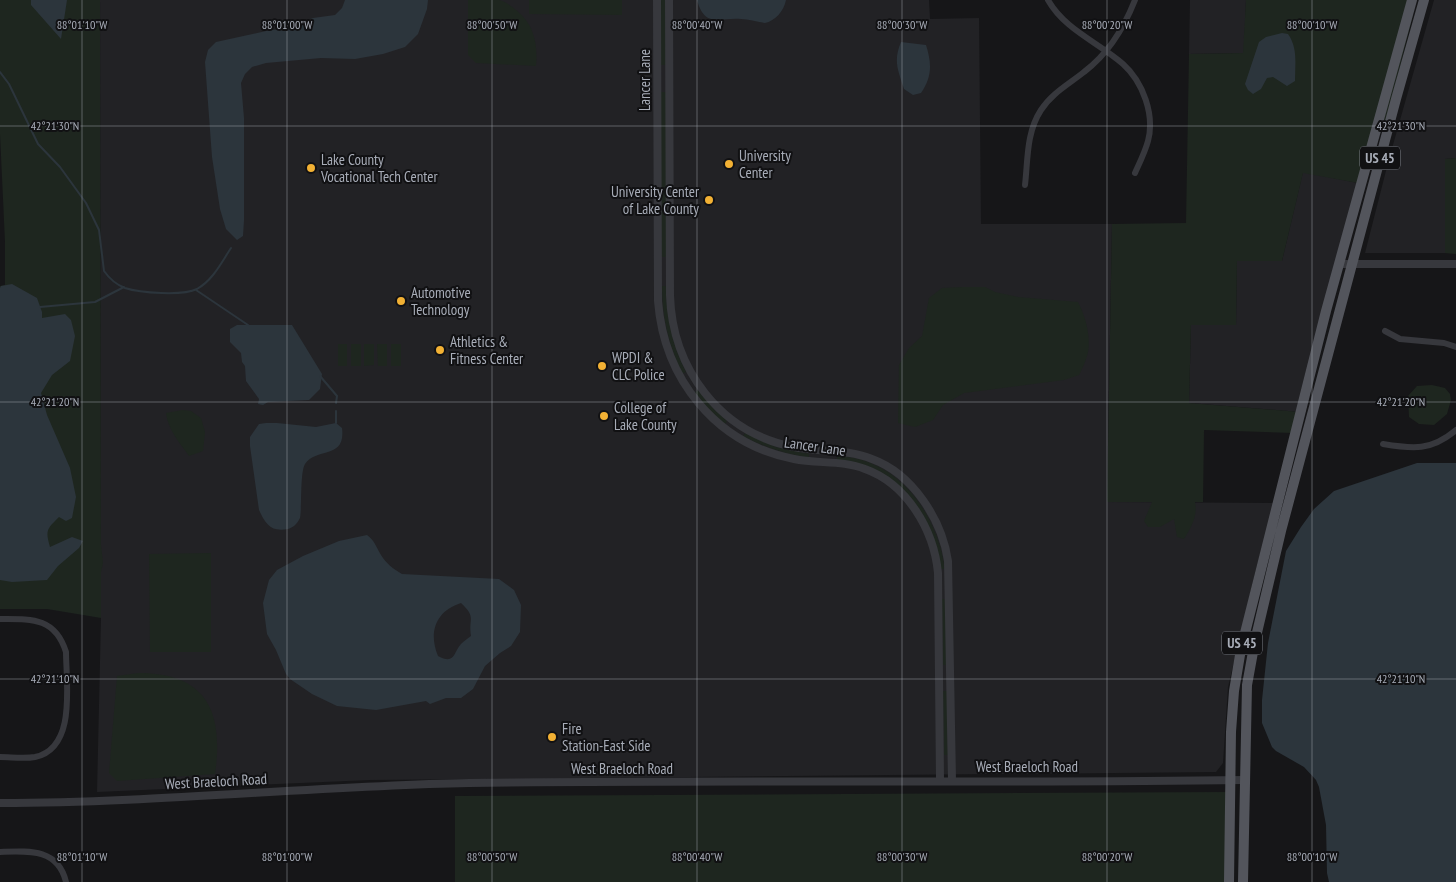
<svg xmlns="http://www.w3.org/2000/svg" width="1456" height="882" font-family="'PT Sans Narrow',sans-serif">
<style>
.built{fill:#222225}
.green{fill:#1e261f}
.water{fill:#2c353c;fill-rule:evenodd}
.lines{fill:none;stroke-linecap:round;stroke-linejoin:round}
.stream{stroke:#2c353c;stroke-width:2}
.minor{stroke:#37383d;stroke-width:6}
.tertiary{stroke:#37383d;stroke-width:8}
.primary{stroke:#53555c;stroke-width:10}
.ticks{fill:none;stroke:#a8adb8;stroke-width:1;stroke-opacity:0.45}
.poi-dot{fill:#f2b134;stroke:#111113;stroke-width:2}
.labels{text-anchor:middle;dominant-baseline:central;stroke-width:4;stroke-linejoin:round;paint-order:stroke}
.shield{fill:#111113;stroke:#7b7e86;stroke-width:1}
.shield-label{font-size:14px;font-weight:bold;fill:#a8adb8}
.street-label{font-size:15px;fill:#a8adb8;stroke:#111113}
.poi-label{font-size:15px;fill:#a8adb8;stroke:#111113;text-anchor:start}
.ticks-label{font-size:12px;text-anchor:middle;fill:#a8adb8;stroke:#111113;stroke-width:4;stroke-linejoin:round;paint-order:stroke}
</style>
<rect width="100%" height="100%" fill="#161618"/>
<path class="built" d="M100 0H929L930 19 979 18 981 224H1112L1107 502 1274 503 1255 573 1228 687 1223 763 1216 772 370 780 97 792 101 618Z
M1190 0H1246L1244 53 1189 54Z
M1434 0H1456V158L1445 159V253H1365L1389 159Z
M1303 172 1358 183 1300 412 1189 403 1191 325 1236 324 1237 261H1282Z"/>
<path class="green" d="M0 0H100L101 545 103 563 101 572V618L47 609H0V286L5 285V242L0 134Z
M468 0C478 0 489 0 499 0 505 1 511 6 516 10 534 24 538 44 536 66L476 63 468 55Z
M529 0H622V15L529 14Z
M661 0H666V65H661Z
M1246 0H1409L1358 183 1303 173 1282 261H1237L1236 325H1191L1189 403 1300 412 1294 433 1204 430 1203 502H1195C1198 516 1191 527 1184 539L1177 537 1174 519 1160 527H1148L1144 521 1152 502H1107L1112 224 1186 223 1189 54 1243 53Z
M1411 15H1413L1385 125 1383 124 1390 93Z
M661 92H666V257H661Z
M1456 158V254L1445 253V159Z
M662 286H666C666 316 672 345 686 372L682 374C669 345 662 318 662 286Z
M962 287H985L995 292 1018 297 1078 302C1086 317 1092 340 1087 356 1085 363 1082 369 1079 375L1064 380 964 393 943 405 933 420 915 427 898 423 899 365 909 348 922 336 929 298 942 288Z
M338 344H347V366H338Z
M351 344H361V366H351Z
M364 344H374V365L364 366Z
M377 344H387V366H378Z
M391 344H401V366H391Z
M1432 385 1445 388 1450 394 1451 400 1447 414 1434 425 1419 424 1409 417 1408 396 1417 386Z
M698 390 711 406 727 421 725 424 715 417 694 393Z
M183 410 191 411 201 418 205 432 203 451 189 456C180 443 168 430 166 413Z
M745 433 776 447 809 454V458C785 454 764 447 743 436Z
M837 456C898 458 937 513 945 569H941C935 515 894 462 837 460Z
M211 553V652H150L149 554Z
M942 599H946L947 665H943Z
M138 673C207 673 224 712 215 774L117 781 109 773 117 676Z
M943 691H947L948 755H944Z
M1226 792 1225 882H455V796Z"/>
<path class="water" d="M31 0H67L61 39 31 5Z
M345 0H428L427 9 418 34 405 47 383 54 355 59 321 58 266 63 252 67 245 74 241 83 244 118V220L243 236 237 240 226 229 220 209 212 157 205 62 208 50 216 42 266 31 292 27 313 18 335 15 342 8Z
M697 0H786C784 11 775 21 765 23 757 22 749 19 741 19 720 17 705 29 697 0Z
M1282 33 1288 34C1298 48 1295 64 1295 81L1287 86 1273 77 1267 78 1261 89 1253 94 1248 90 1245 84 1259 42 1266 37Z
M901 42 926 45C932 64 932 77 921 93L913 95 904 89C898 70 893 61 901 42Z
M12 284 37 298 42 312V318L65 314 71 320 75 336 70 361 52 375 41 393 47 415 70 468 76 497 72 518 66 521 59 517C47 529 45 530 50 547L72 537 83 541 79 548 58 566 47 580 12 582 0 580V288L1 286Z
M237 325H292L322 374 320 389 309 400 268 402 263 405 258 404 259 399 246 381 245 366 242 362 241 353 230 342V329Z
M266 423H277L316 427 336 423 342 428C346 460 317 447 305 464 300 472 302 507 300 518 297 524 294 527 288 529 271 532 266 525 259 510L250 446V437L259 424Z
M1417 463H1456V882H1329L1327 873 1326 825 1319 787 1316 780 1304 767 1276 751 1272 747 1262 723V700L1268 643 1286 551 1301 527 1314 509 1334 491Z
M367 535C375 541 376 547 381 555 386 563 393 569 402 574L499 579 514 590 521 605 520 632 511 646 500 653 485 666 473 689 461 698H446L430 704 426 701 376 710 337 706 312 694 290 679 286 674 276 650 267 634 263 603 269 580 277 570 303 556 339 541ZM461 603C477 618 468 618 471 636 468 638 464 641 461 644 453 653 455 665 438 656 428 632 436 611 461 603Z"/>
<g class="lines">
<path class="stream" d="M0 72 9 84 38 144 60 167 86 203 99 230 104 271C109 278 117 285 125 288 140 293 183 296 197 289 213 280 221 263 231 248
M196 290 248 325
M40 307 95 302 124 287
M320 376 337 396 336 403
M336 411V423"/>
<path class="minor" d="M1048 0C1065 30 1098 42 1123 64 1143 82 1155 115 1148 141 1145 152 1140 162 1135 173
M1025 185C1028 160 1026 133 1041 110 1052 93 1069 84 1084 72 1108 54 1124 28 1135 0
M1385 331 1400 339 1444 343 1456 347
M1383 444C1413 449 1431 451 1456 430
M0 619C31 619 55 617 66 652 66 683 77 748 35 757 24 759 11 757 0 757
M0 852C28 851 58 848 66 882"/>
<path class="tertiary" d="M657 0 658 301C664 379 716 444 794 459 817 464 843 460 865 469 907 484 934 530 938 573L940 780
M669 0 670 295C672 368 720 433 794 447 820 452 847 449 872 459 913 474 942 520 948 561L952 780
M1340 264H1456
M0 803C156 803 312 786 469 783 727 779 986 784 1244 780"/>
<path class="primary" d="M1229 882 1231 732 1234 691 1241 649 1326 311 1412 0
M1243 882 1247 685 1255 641 1281 531 1396 99 1424 0"/>
</g>
<path class="ticks" d="M82 0V882M287 0V882M492 0V882M697 0V882M902 0V882M1107 0V882M1312 0V882M0 126H1456M0 402H1456M0 679H1456"/>
<g class="poi-dot">
<circle cx="729" cy="164" r="5"/>
<circle cx="311" cy="168" r="5"/>
<circle cx="709" cy="200" r="5"/>
<circle cx="401" cy="301" r="5"/>
<circle cx="440" cy="350" r="5"/>
<circle cx="602" cy="366" r="5"/>
<circle cx="604" cy="416" r="5"/>
<circle cx="552" cy="737" r="5"/>
</g>
<g class="labels">
<g class="shield">
<rect x="1360" y="146.5" width="40" height="23" rx="4"/>
<rect x="1222" y="631.5" width="40" height="23" rx="4"/>
</g>
<g class="shield-label">
<text x="1380" y="158">US 45</text>
<text x="1242" y="643">US 45</text>
</g>
<g class="street-label">
<text transform="translate(644 80) rotate(-90)">Lancer Lane</text>
<text transform="translate(815 446) rotate(8)">Lancer Lane</text>
<text x="1027" y="766">West Braeloch Road</text>
<text x="622" y="768">West Braeloch Road</text>
<text transform="translate(216 781) rotate(-3)">West Braeloch Road</text>
</g>
<g class="poi-label">
<text x="739" y="155">University<tspan x="739" dy="17">Center</tspan></text>
<text x="321" y="159">Lake County<tspan x="321" dy="17">Vocational Tech Center</tspan></text>
<text x="699" y="191" text-anchor="end">University Center<tspan x="699" dy="17">of Lake County</tspan></text>
<text x="411" y="292">Automotive<tspan x="411" dy="17">Technology</tspan></text>
<text x="450" y="341">Athletics &amp;<tspan x="450" dy="17">Fitness Center</tspan></text>
<text x="612" y="357">WPDI &amp;<tspan x="612" dy="17">CLC Police</tspan></text>
<text x="614" y="407">College of<tspan x="614" dy="17">Lake County</tspan></text>
<text x="562" y="728">Fire<tspan x="562" dy="17">Station-East Side</tspan></text>
</g>
</g>
<g class="ticks-label">
<text x="82" y="29">88°01'10"W</text>
<text x="287" y="29">88°01'00"W</text>
<text x="492" y="29">88°00'50"W</text>
<text x="697" y="29">88°00'40"W</text>
<text x="902" y="29">88°00'30"W</text>
<text x="1107" y="29">88°00'20"W</text>
<text x="1312" y="29">88°00'10"W</text>
<text x="55" y="130">42°21'30"N</text>
<text x="1401" y="130">42°21'30"N</text>
<text x="55" y="406">42°21'20"N</text>
<text x="1401" y="406">42°21'20"N</text>
<text x="55" y="683">42°21'10"N</text>
<text x="1401" y="683">42°21'10"N</text>
<text x="82" y="861">88°01'10"W</text>
<text x="287" y="861">88°01'00"W</text>
<text x="492" y="861">88°00'50"W</text>
<text x="697" y="861">88°00'40"W</text>
<text x="902" y="861">88°00'30"W</text>
<text x="1107" y="861">88°00'20"W</text>
<text x="1312" y="861">88°00'10"W</text>
</g>
</svg>
